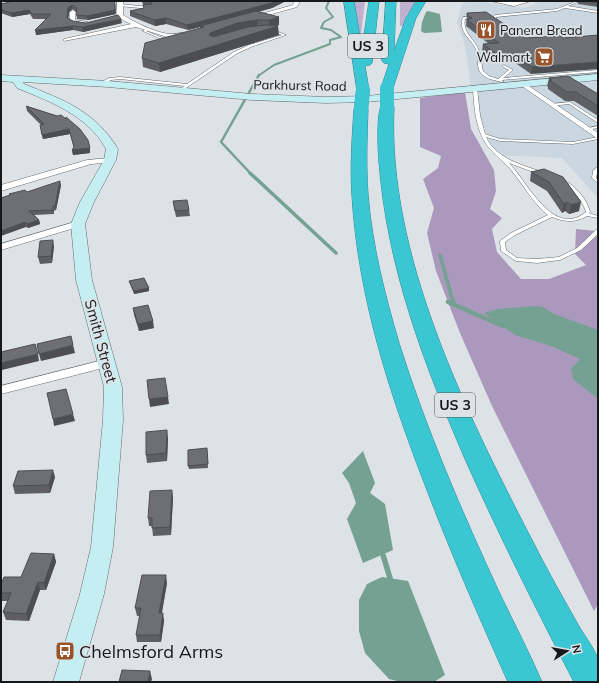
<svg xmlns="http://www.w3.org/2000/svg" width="599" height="683" font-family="Mulish,sans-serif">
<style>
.built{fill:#cad7e0}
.green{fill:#c0b0d0}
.forest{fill:#aa99bc}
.water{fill:#74a191}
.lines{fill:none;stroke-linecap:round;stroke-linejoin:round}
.stream-far4{stroke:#74a191;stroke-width:2}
.stream-far3{stroke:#74a191;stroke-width:2.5}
.stream-far2{stroke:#74a191;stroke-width:3.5}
.stream-far1{stroke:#74a191;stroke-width:4.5}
.stream{stroke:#74a191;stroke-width:5.5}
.lane-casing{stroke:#656a6e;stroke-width:1}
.street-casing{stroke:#656a6e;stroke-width:1}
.secondary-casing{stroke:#656a6e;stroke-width:1}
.highway-casing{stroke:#2e8993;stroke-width:1}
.lane{fill:#fff;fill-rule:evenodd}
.street{fill:#fff;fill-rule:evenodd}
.secondary{fill:#c4eef2;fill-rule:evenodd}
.highway{fill:#3bc6d4;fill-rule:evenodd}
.highway-bridge-casing{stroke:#2e8993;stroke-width:14;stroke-linecap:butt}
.highway-bridge{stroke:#3bc6d4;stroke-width:14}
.wall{fill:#5e5f64}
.shaded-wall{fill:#4c4e51}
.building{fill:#6d6f74;stroke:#4c4e51}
.labels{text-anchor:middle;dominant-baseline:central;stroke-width:3.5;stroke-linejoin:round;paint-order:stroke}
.far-poi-label{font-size:13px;fill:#161819;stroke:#dce2e6;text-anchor:start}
.far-street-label{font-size:13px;fill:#161819;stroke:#dce2e6}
.shield{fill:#dce2e6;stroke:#515556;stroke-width:1}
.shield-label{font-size:14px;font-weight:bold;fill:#161819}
.street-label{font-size:15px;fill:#161819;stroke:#dce2e6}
.near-poi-label{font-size:18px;fill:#161819;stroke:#dce2e6;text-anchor:start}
</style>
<rect width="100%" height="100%" fill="#dce2e6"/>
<path class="built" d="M542 1H598V198L562 158 494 155 472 92 465 46 457 22 462 4 467 2 489 3 525 8Z"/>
<path class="green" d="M354 1H365L361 34 359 33Z
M400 1H416L407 15 403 26H400Z"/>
<path class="forest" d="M465 92 471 129 494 170 496 191 490 209 502 218 492 229 497 252 521 279H549L586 265 575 254 576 229 596 231 598 239V604L594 611 492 406 460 333 436 271 427 233 434 208 423 179 438 168 441 156 420 147V98Z"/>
<path class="water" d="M428 11 440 14 442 32 424 33 421 31 422 22 426 12Z
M535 306 543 307 554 314 598 330V399L573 379 571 369 580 359 551 346 515 335 484 313 498 309Z
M363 451 375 483 370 493 385 504 393 550 363 563 347 519 356 503 349 483 342 473Z
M382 577 408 581 445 675 434 682H401L389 679 365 653 359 631V600L367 584Z"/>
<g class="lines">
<path class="stream-far4" d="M258 76 274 65 330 44V40L341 37 331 30 321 28 324 22 333 17 326 8 329 1"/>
<path class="stream-far3" d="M251 174 221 142 259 75"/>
<path class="stream-far2" d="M250 173 336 253
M440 255 453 302"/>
<path class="stream-far1" d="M453 301 454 304
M448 302 503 326"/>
<path class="stream" d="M383 555 390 578"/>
<defs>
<path id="lane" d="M577 1H580L568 6 598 11V13L565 8 557 11 496 17V19L500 22 499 23 494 19V16L495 15 557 9Z
M120 4 150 7 151 8 150 9 119 6Z
M473 16 474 18 465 19C462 33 475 39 479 51 482 57 481 64 483 71L489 76 498 79 509 70 503 67 502 66 504 65 513 70 503 78 598 70V72L501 80 504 81 502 82C494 80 485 79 480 72 477 67 478 59 477 53 474 39 457 34 463 17Z
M147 28 149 29 146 31 163 38 161 39 143 31Z
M271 29 286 35 251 47 236 54 180 92 177 91 185 86 120 79 111 80 100 85 98 84 109 78 120 77 187 84 234 52 249 45 282 35 271 31Z
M475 87 477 88 480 115 485 134 500 139 573 142 598 137V139L573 144 500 141 486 137C496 159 523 165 545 173V175H541L509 163C527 181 553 239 586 212 582 199 572 189 561 182V181L563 180C575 185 587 199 590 212L589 213 598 216V218L587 216C576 223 564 222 552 217L515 235 505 242 506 250 517 258 537 259 559 257 577 248 596 230H598V234L581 250 560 260 537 263 516 261 501 251 500 242V241L511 233 548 215C534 204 526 189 515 175 508 165 498 158 490 149 476 133 474 108 473 88Z
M570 102 598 120V123L569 104 551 106 549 105 551 104Z
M598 126V128L586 130 584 129Z
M596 168H598L596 178 598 180V183L592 178 593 171Z"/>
<path id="street" d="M117 1H123V15C134 22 158 34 171 34 178 34 184 31 190 34L170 38 136 27 64 41V39L131 24 119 18 112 20 109 18 117 15Z
M294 1H300L297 7 250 20 247 18 293 5Z
M491 1 514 2 531 1 514 6Z
M73 10 76 12 75 20 88 22V24L70 22V12Z
M519 82H523L598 133V139L519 84Z
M110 158H113L114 160 113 162 91 164 1 191V185L87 160Z
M78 221 81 222 83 224 81 226 1 250V244Z
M107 359 111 360 113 363 111 366 1 394V386Z"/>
<path id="secondary" d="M598 74V80L366 102 326 103 252 100 108 87 23 82 24 84C64 100 95 111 118 149L116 160 94 202 85 224 92 280 122 387 123 420 113 547 104 594 79 682H53L80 594 91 547 103 420 104 387 76 280 71 224 80 202 104 160 106 149C87 115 51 102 17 88L13 82 1 81V75L108 81 252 94 326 97 366 96Z"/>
<path id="highway" d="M344 1H354L362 49 369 1H379L372 63 370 65 365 66 369 90 367 93H359L357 90Z
M386 1H396L394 51 406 18 416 1H426L416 18 393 88 391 91H383L381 88 389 64 384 63 382 61Z
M387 103 392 104 394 107C387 254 465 410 531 538 546 568 563 598 580 628 585 636 596 651 598 660 599 667 598 675 598 682H574C536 609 499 535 465 459 424 364 387 267 379 162 378 151 376 113 382 104Z
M361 105 366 106 368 109C367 138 366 166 368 194 372 245 385 295 399 343 426 429 462 512 500 594 514 623 529 652 542 682H508C479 617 450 551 425 485 389 392 358 296 352 196 350 167 352 138 354 109L356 106Z"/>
</defs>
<use href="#lane" class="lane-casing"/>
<use href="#street" class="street-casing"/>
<use href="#secondary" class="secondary-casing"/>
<use href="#highway" class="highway-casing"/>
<use href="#lane" class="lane"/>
<use href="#street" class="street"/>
<use href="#secondary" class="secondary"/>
<use href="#highway" class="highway"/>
<defs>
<path id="highway-bridge" d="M387 88V107
M361 109 363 90"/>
</defs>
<use href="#highway-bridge" class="highway-bridge-casing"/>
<use href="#highway-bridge" class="highway-bridge"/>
</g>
<path class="wall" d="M69 1 68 2 115 4 116 14 88 20 77 19 76 12 72 9 69 12 68 18 73 21 86 23H122L83 32 73 30 36 35 46 19H33L30 14 12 17 1 13V4Z
M142 1H284V2L272 8 258 12 279 25 276 26 279 35 160 72 143 67 142 58 200 28V27L188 30 166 24 155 26 130 16V11L144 8 143 5Z
M578 1H598V7L578 4Z
M467 13 525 38 560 36 531 74 514 62 498 63 482 51 483 44H489L466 26Z
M549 78 598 94V116L574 101H565L548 89V87L547 86Z
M26 106 57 116 90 153 73 155 72 150 74 148 70 134 43 139 40 125H41L27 111Z
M544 169 579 211 569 214 565 211 562 213 547 191 530 181 531 172Z
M61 185 56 210 54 211V214L34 215 39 220 40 224 28 228 26 227 9 194 27 192Z
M173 201 189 210 190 216 176 217Z
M54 246 52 263 40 264 38 257Z
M129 281 149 288V291L134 294 130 284Z
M133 308 154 328 139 331 134 315Z
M168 438 167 461 147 463 146 455Z
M207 448 208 468 189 469 188 466Z
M55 477 50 493 15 494 13 486Z
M173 497 171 535 153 536 152 526H149L148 518Z
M54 554 56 562 46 590H40L29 621 6 620 3 612 8 601H1V584L21 577Z
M167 583 162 613 164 621 161 642H137L136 635 140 616H137L135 608Z"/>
<path class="shaded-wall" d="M276 1H284V2L272 8 202 26H200V27L188 30 187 25Z
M115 4 116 14 88 20 87 16Z
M72 5V9L69 12 68 22 67 18 68 8Z
M29 10 30 14 12 17 11 13Z
M279 17V25L269 28V20Z
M166 18V24L155 26 154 20Z
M121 19 122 23 83 32 82 27Z
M257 20 258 28 210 42 209 35 210 33 237 23Z
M73 26V30L36 35 35 30Z
M278 26 279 35 160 72 159 63Z
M515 55 514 62 498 63 499 56Z
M598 62V69L531 74 532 67Z
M69 129 70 134 43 139 42 135Z
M90 148V153L73 155 72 150Z
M60 181 61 185 56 210 55 206Z
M567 202 565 211 562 213 564 204Z
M581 202 579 211 569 214 571 205Z
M39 220 40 224 28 228 27 224Z
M25 222 26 227 1 236V231Z
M53 240 54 246 52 263 51 256Z
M149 288V291L134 294V291Z
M153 321 154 328 139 331 138 324Z
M73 345 75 353 41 361 39 354Z
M38 354 39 361 2 370 1 363Z
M168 397 169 404 150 407 149 399Z
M73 414 75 421 54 426 53 419Z
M167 430 168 438 167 461 166 453Z
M53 470 55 477 50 493 49 485Z
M172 490 173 497 171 535 170 527Z
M54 554 56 562 46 590 44 583Z
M166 575 167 583 160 621 159 613Z
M38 582 40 590 29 621 26 614Z
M163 613 164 621 161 642 160 635Z
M150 671 152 679 151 682H148Z"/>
<path class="building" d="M14 1H68V2L114 1 115 4V10L87 16 76 15 77 8 72 5 68 8 67 18 73 21 86 23 118 15 121 19 82 27 73 26 35 30 51 14H32L29 10 11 13 1 10V4Z
M150 1H276L272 3 187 25 166 18 154 20 130 11 144 8 143 5 152 4Z
M588 1H598V3Z
M256 11 279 17 269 20H257L237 23 210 33 209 35 213 37 248 27 265 25 278 26 159 63 142 58 145 43 204 27 200 26Z
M486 12 525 38 560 36 563 38 598 35V62L532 67 515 55 499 56 483 44 499 43 467 20 472 18 467 15V13Z
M568 76 598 94V106L576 92H567L549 80H552L549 78Z
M26 106 57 116 61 115 66 119V117L80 129 88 140 90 148 72 150 74 147 69 129 42 135 40 125 44 124Z
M544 169 563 177 581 202 571 205 567 202 564 204 549 182 531 172Z
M60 181 55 206H53V210L29 211 39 220 27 224 25 222 1 231V198L10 195 9 194 25 190 27 192Z
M187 200 189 210 175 211 173 201Z
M53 240 51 256 38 257 40 241Z
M144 278 149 288 134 291 129 281Z
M148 305 153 321 138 324 133 308Z
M71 336 73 345 39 354 37 344Z
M35 344 38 354 1 363V352Z
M165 378 168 397 149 399 147 380Z
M66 389 73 414 53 419 47 393Z
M167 430 166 453 146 455V432Z
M207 448 208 464 188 466V450Z
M53 470 49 485 13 486 18 471Z
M172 490 170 527 152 528V518H148L150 491Z
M31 553 54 554 44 583 38 582 26 614 3 612 11 593H1V584L4 577H21Z
M142 575H166L159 613H163L160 635H136L141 608H135Z
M122 670 150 671 148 682H119Z"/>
<defs>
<symbol id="restaurant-square" viewBox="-11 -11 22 22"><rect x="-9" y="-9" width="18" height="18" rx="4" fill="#985329" stroke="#dce2e6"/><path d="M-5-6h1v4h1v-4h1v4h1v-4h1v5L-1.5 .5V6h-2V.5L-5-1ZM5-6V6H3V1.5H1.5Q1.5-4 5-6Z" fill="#fff"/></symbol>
<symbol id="supermarket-square" viewBox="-11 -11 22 22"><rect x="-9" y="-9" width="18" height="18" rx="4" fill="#985329" stroke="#dce2e6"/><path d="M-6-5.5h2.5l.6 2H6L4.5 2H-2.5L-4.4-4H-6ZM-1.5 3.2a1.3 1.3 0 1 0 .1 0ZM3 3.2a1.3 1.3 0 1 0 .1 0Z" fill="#fff"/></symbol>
<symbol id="bus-square" viewBox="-11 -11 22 22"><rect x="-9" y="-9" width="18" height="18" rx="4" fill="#985329" stroke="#dce2e6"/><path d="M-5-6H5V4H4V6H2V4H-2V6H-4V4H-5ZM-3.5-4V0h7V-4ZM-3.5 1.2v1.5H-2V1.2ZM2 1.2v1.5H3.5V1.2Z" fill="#fff"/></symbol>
</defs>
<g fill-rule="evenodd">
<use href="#restaurant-square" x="475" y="19" width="22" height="22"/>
<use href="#supermarket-square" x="533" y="46" width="22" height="22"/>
<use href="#bus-square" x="54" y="640" width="22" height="22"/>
</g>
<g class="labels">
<g class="far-poi-label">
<text x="500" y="30">Panera Bread</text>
<text x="530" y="57" text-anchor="end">Walmart</text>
</g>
<g class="far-street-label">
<text transform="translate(300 85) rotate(1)">Parkhurst Road</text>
</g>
<g class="shield">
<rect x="348" y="34" width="40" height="24" rx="3"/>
<rect x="435" y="393" width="40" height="24" rx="3"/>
</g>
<g class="shield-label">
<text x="368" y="46">US 3</text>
<text x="455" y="405">US 3</text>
</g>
<g class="street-label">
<text transform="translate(101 341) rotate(75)">Smith Street</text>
</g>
<g class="near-poi-label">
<text x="79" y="651">Chelmsford Arms</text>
</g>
</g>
<rect width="599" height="683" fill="none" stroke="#161819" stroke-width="4"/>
<g transform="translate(567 651) rotate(79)" stroke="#dce2e6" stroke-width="3" paint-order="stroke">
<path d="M0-3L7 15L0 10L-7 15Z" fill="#161819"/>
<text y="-6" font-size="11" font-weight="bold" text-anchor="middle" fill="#161819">N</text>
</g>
</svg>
